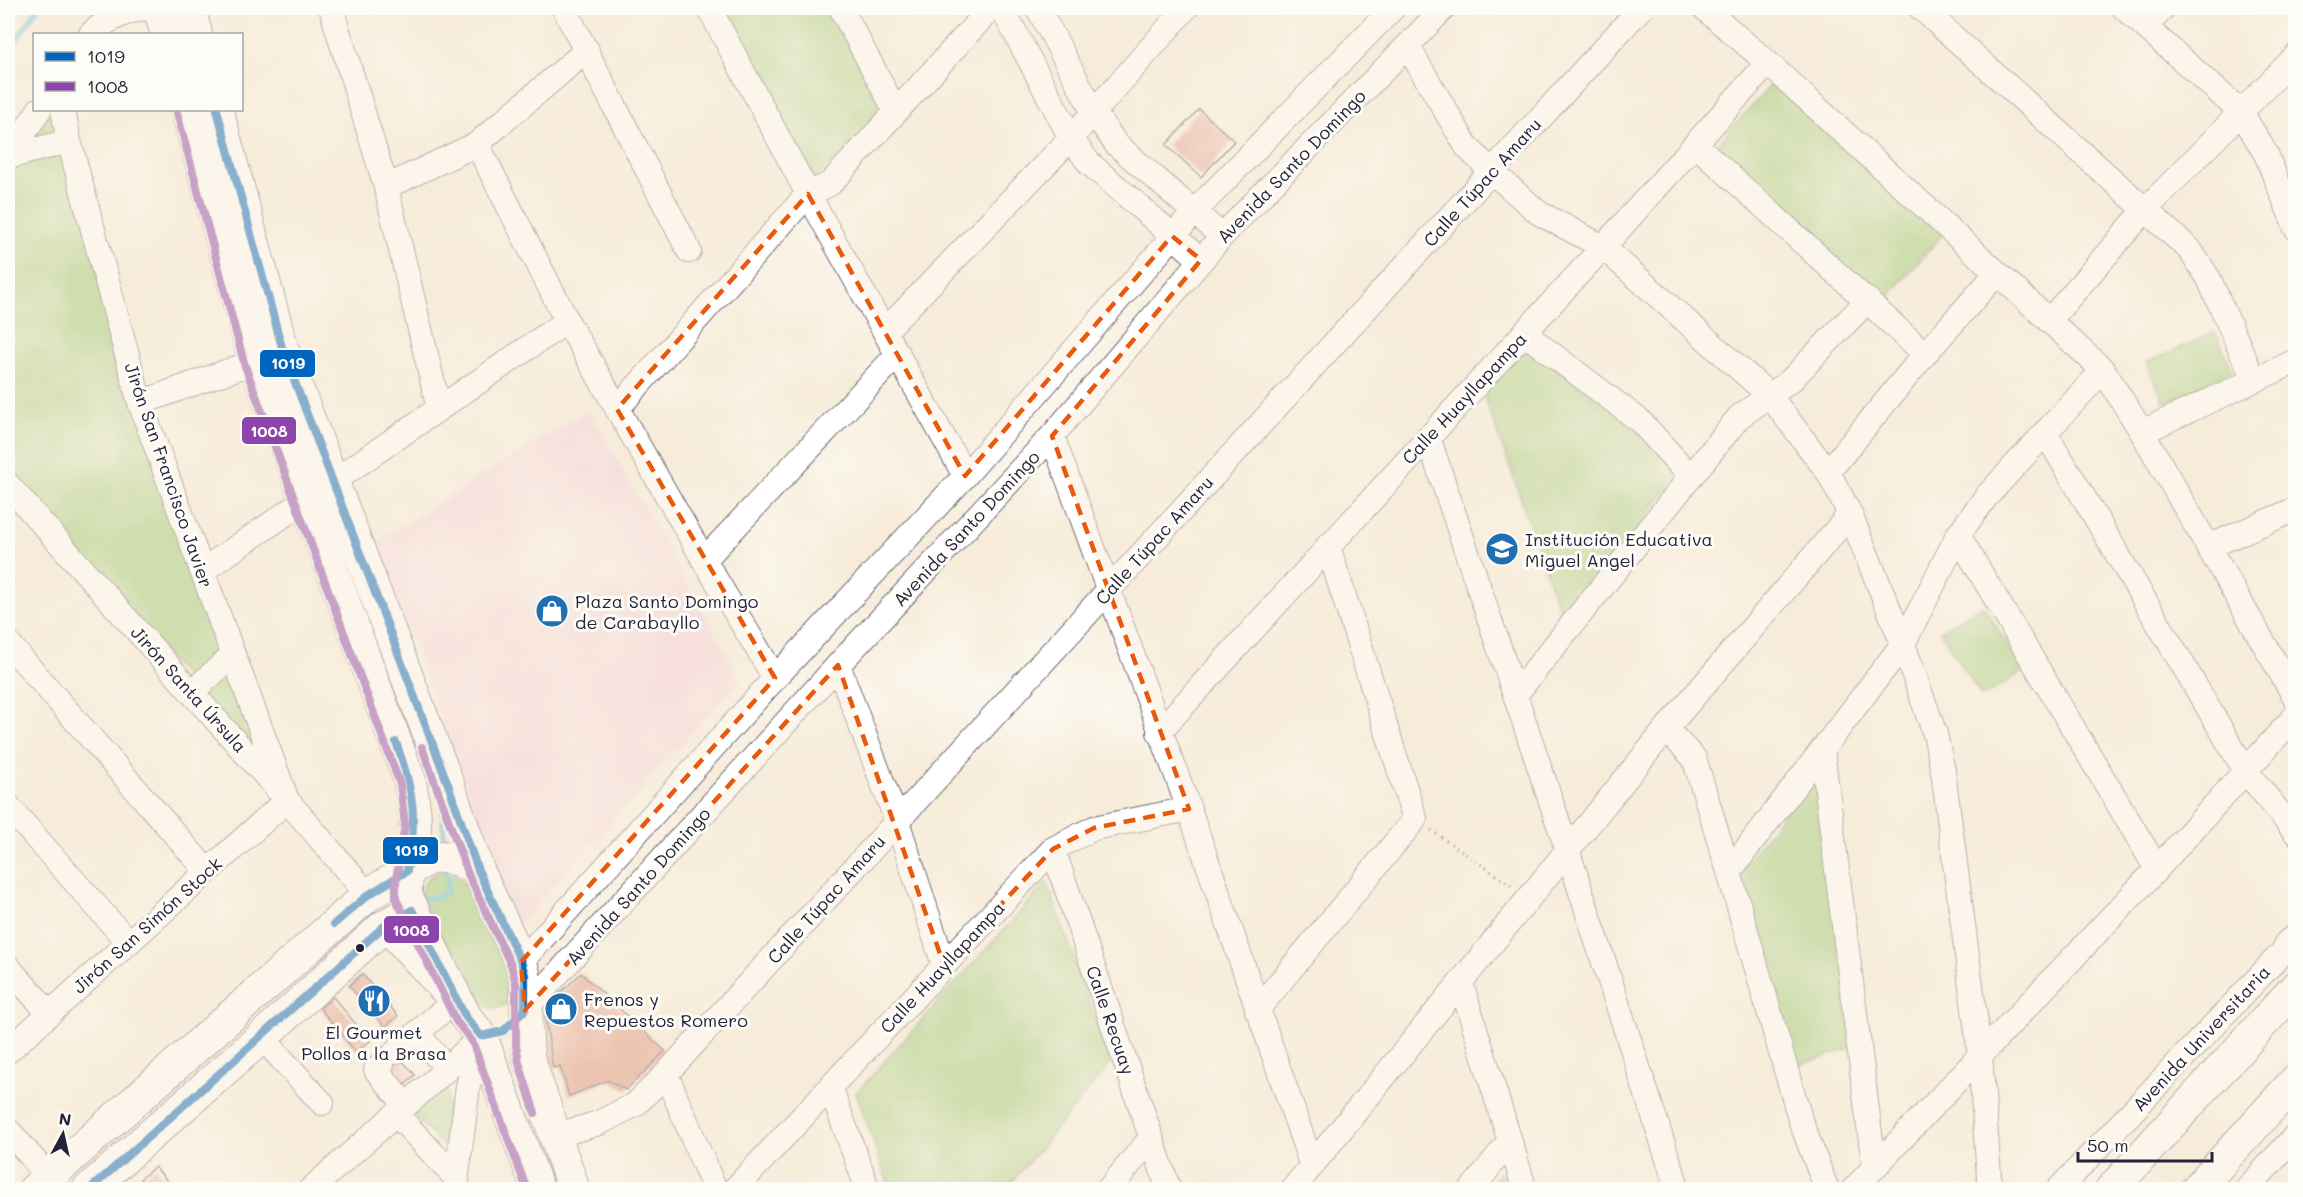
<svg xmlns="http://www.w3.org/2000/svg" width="2303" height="1197" font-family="Mali,sans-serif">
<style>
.built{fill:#f5cfdb}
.green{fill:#9fcb78;stroke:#60765a;stroke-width:1.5}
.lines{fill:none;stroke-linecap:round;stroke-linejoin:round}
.stream{stroke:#56bad4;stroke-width:5}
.building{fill:#e0907e}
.minor-casing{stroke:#6d6973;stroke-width:26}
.major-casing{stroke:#6d6973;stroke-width:34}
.path{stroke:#6d6973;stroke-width:3;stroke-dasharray:1.5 4.5;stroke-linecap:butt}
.minor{stroke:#fff;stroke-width:24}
.major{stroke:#fff;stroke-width:32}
.bus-1-casing{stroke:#fdfcf7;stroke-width:12}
.bus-2-casing{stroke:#fdfcf7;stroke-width:12}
.bus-1{stroke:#0065bd;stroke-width:8}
.bus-2{stroke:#8e44ad;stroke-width:8}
.marked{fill:none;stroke:#e8590c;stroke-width:4.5;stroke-dasharray:12 8;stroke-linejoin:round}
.bus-dot{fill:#22223b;stroke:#fdfcf7;stroke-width:2}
.labels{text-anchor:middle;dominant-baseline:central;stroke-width:6;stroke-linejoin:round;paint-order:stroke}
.street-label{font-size:18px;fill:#22223b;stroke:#fdfcf7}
.poi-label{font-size:18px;fill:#22223b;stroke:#fdfcf7;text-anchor:start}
.line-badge{stroke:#fdfcf7;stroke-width:2}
.badge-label{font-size:16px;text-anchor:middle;font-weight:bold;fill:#fff}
</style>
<rect width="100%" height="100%" fill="#fdfcf7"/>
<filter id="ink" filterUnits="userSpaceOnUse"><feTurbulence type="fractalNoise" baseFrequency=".0167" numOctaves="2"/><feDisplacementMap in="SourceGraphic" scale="12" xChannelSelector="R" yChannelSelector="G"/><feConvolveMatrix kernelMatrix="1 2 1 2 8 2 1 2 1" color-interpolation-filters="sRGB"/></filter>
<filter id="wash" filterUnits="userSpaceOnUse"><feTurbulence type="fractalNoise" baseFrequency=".008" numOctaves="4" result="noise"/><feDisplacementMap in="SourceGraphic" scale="24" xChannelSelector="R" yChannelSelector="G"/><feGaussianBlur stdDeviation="1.35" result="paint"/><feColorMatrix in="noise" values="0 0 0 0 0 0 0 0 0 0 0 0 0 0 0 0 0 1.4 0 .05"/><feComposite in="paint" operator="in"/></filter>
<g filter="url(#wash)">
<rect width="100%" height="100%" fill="#f7ecda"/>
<path class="built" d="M588 409 741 679 518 926 376 542Z"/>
<path class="green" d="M721 8H832L887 112 813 181Z
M1775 80 1942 235 1883 303 1710 153Z
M46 110H56L265 762 188 680 8 473V172Z
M2215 332 2233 371 2165 403 2146 363Z
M1524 344 1636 427 1679 475 1563 622 1510 467 1482 392Z
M1983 605 2024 671 1982 697 1940 631Z
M1818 767 1854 1047 1790 1068 1737 875Z
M438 872C448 871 457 875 464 882L514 973 515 995C505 1010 489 1012 476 999L422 902C420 887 425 878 438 872Z
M1047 882 1111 1063 1006 1189H890L856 1093Z
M447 1083 450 1153 411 1113Z
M1500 1173 1507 1189H1487Z"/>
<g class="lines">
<path class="stream" d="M8 52 38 8
M442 812 445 848
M418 900 441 896 448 891 447 869"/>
</g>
<g id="blocks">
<path class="building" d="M1199 109 1234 141 1201 177 1166 145Z
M581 973 665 1051 626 1090 608 1080 569 1096 560 1066 553 1068 545 1016 548 1005Z
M362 974 398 1016 385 1027 349 986Z
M333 997 370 1041 356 1052 320 1008Z
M389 1046 415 1075 402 1087 376 1058Z
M155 1167 175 1190H149L140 1179Z"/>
</g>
</g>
<g filter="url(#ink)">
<use href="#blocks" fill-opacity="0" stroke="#6d6973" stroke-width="1.5"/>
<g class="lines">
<defs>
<path id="minor" d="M331 8 386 187 439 409
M564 8 689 251
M709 8 808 194 965 476
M841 8 896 112
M1002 8 1071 138 1089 163 1201 260
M1038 8 1093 111 1116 144 1222 236
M1704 8 1768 63 2103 370 2142 432 2296 699
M1921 8 2190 250 2209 279 2254 380
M2124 8 2241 112 2266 154 2296 228
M2146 27 2163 8
M91 34C108 18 125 12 147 8
M1408 47 1467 147 1491 171 1539 213 1603 247 1769 395 1828 472 1850 514 1903 644 1935 734 1943 771 1980 1055 1990 1190
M477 144 567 321 704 560 775 678
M1695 144 1925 354
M8 157 69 141
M8 158 39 110
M386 187 477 144 587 50
M2049 321 2145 210 2296 56
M885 331 1071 138 1186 8
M1524 333 1640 421 1691 477
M140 403 270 356
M617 409 808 194 830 184 991 8
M2045 432 2245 770 2296 833
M2142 432 2296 361
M1052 436 1189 809 1312 1166
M1428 437 1567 849 1678 1190
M1828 472 1925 354 1997 273
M8 485 287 800 368 895
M1958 535 2157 869
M2208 547 2296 509
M704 560 898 354
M202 571 567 321
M8 643 207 871
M838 665 897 821 944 965
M192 692 233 655
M1515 695 1739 417 1790 381 1868 300
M1666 729 1694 758 1729 872 1801 1122 1827 1190
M1159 732 1603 247 1768 63
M1822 750 1874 1166
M8 806 128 942
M1053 849 1169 1190
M1729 872 1903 644 1958 535 1986 497 2103 370
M383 927 450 1000
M521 962 775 678 965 476 1194 212 1393 8
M8 967 49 1013
M1461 983 1525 1190
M525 1010 838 665 1052 436 1222 236 1444 8
M1257 1010 1415 819 1328 546
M417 1033 447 1069
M263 1036 276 1053 322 1103
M8 1051 287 800 140 403 69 141 63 110
M395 1052 453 1002
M382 1064 376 1070 406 1105
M666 1074 715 1190
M830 1087 868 1190
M396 1114 457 1179
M8 1130 48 1176
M554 1136 599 1123 636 1104 666 1074 1641 8
M310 1190 447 1069 481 1036
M455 1190 468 1086 481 1036
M734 1190 1053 849 1094 828 1189 809
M1108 1190 1151 1138
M1292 1190 1666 729 1850 514
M1471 1190 1509 1142
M1853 1190 2157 869 2296 715
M2058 1190 2296 938
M2246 1190 2296 1135"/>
<path id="major" d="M159 8 167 34
M189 8 196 34
M187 110 255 362 410 781C413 800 417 820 414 839 411 859 405 876 406 896L465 1016 481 1036 538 1190
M217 110 283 351 449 787 478 870 521 962C531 993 523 1027 529 1060L574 1190
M2290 945 2296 941
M34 1190 368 895 429 858C449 854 461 861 478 870
M88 1190 263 1036 383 927 412 910
M2111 1190 2296 987
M2196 1190 2296 1080"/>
</defs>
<use href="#minor" class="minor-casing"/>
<use href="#major" class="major-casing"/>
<path class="path" d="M1431 830 1512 886"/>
<use href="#minor" class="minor"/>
<use href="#major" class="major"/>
<defs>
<path id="bus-1" d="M334 924 368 895 407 871C418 819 414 792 396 742
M89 1190 383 927 412 910 465 1016 481 1036 503 1031 525 1010V975L521 962 478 870 449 787 283 351 217 110"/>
<path id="bus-2" d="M177 113 245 366 400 784 405 825 396 880V899L456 1021 472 1041 527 1190
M422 747 468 874 511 965 516 984V1045L519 1063 535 1113"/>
</defs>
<use href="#bus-1" class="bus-1-casing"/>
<use href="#bus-2" class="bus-2-casing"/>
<use href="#bus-1" class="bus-1"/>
<use href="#bus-2" class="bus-2"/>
</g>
</g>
<path d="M0 0H2303V1197H0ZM808 194 965 476 1172 236 1201 260 1052 436 1189 809 1094 828 1053 849 944 965 838 665 525 1010 521 962 775 678 617 409Z" fill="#f7ecda" fill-opacity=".55" fill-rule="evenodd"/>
<path class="marked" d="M808 194 965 476 1172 236 1201 260 1052 436 1189 809 1094 828 1053 849 944 965 838 665 525 1010 521 962 775 678 617 409Z"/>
<defs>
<symbol id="school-disc" viewBox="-11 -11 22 22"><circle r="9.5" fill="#1f6fb2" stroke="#fdfcf7"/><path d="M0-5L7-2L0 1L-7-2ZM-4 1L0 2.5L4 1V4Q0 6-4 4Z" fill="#fff"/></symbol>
<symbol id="shop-disc" viewBox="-11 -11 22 22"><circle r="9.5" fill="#1f6fb2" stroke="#fdfcf7"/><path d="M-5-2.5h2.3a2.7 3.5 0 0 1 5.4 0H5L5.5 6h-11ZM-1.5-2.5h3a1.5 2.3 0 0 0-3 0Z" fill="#fff"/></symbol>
<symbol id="restaurant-disc" viewBox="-11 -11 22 22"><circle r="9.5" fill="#1f6fb2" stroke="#fdfcf7"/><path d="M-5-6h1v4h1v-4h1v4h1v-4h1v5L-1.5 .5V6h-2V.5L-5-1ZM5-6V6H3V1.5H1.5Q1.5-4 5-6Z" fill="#fff"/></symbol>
</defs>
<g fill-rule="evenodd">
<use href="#school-disc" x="1483" y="530" width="38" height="38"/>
<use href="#shop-disc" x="533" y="592" width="38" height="38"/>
<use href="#restaurant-disc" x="355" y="982" width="38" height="38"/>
<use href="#shop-disc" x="542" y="990" width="38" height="38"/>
</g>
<circle class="bus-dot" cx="360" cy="948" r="5"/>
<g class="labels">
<g class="street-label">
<text transform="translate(1291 166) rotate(-46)">Avenida Santo Domingo</text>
<text transform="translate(1482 182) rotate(-48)">Calle Túpac Amaru</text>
<text transform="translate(1464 398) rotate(-47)">Calle Huayllapampa</text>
<text transform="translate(169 475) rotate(71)">Jirón San Francisco Javier</text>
<text transform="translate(966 528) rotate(-47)">Avenida Santo Domingo</text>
<text transform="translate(1154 540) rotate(-48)">Calle Túpac Amaru</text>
<text transform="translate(189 689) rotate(48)">Jirón Santa Úrsula</text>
<text transform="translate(638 886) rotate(-48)">Avenida Santo Domingo</text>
<text transform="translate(826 899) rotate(-48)">Calle Túpac Amaru</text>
<text transform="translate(147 925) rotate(-42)">Jirón San Simón Stock</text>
<text transform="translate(942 967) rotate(-47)">Calle Huayllapampa</text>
<text transform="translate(1111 1020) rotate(71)">Calle Recuay</text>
<text transform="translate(2201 1038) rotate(-47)">Avenida Universitaria</text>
</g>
<g class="poi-label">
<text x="1525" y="539">Institución Educativa<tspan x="1525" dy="21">Miguel Angel</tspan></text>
<text x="575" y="601">Plaza Santo Domingo<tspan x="575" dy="21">de Carabayllo</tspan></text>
<text x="584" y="999">Frenos y<tspan x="584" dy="21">Repuestos Romero</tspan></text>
<text x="374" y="1032" text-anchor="middle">El Gourmet<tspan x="374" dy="21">Pollos a la Brasa</tspan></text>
</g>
</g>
<g class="line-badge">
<rect x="259" y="349" width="57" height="29" rx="6" fill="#0065bd"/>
<rect x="241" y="416" width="56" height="29" rx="6" fill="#8e44ad"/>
<rect x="382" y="836" width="57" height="29" rx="6" fill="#0065bd"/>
<rect x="383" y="915" width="57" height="29" rx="6" fill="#8e44ad"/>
</g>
<g class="badge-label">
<text x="288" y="369">1019</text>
<text x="269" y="437">1008</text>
<text x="411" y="856">1019</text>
<text x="411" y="936">1008</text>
</g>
<rect width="2303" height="1197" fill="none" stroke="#fdfcf7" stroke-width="30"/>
<rect x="33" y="33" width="210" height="78" fill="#fdfcf7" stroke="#a5a5ac" stroke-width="1.5"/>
<rect x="45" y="52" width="30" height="9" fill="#0065bd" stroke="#a5a5ac" stroke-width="1.5"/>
<text x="87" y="63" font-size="18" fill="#22223b">1019</text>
<rect x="45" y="82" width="30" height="9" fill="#8e44ad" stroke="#a5a5ac" stroke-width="1.5"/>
<text x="87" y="93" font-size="18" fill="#22223b">1008</text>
<g transform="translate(63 1134) rotate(8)" stroke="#fdfcf7" stroke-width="4.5" paint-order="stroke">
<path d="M0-4.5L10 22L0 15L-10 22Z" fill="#22223b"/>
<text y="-9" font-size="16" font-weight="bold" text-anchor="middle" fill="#22223b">N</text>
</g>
<path d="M2078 1152v9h134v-9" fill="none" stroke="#22223b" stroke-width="3"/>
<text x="2087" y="1152" font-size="18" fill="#22223b" stroke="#fdfcf7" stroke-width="4.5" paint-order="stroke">50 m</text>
</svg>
